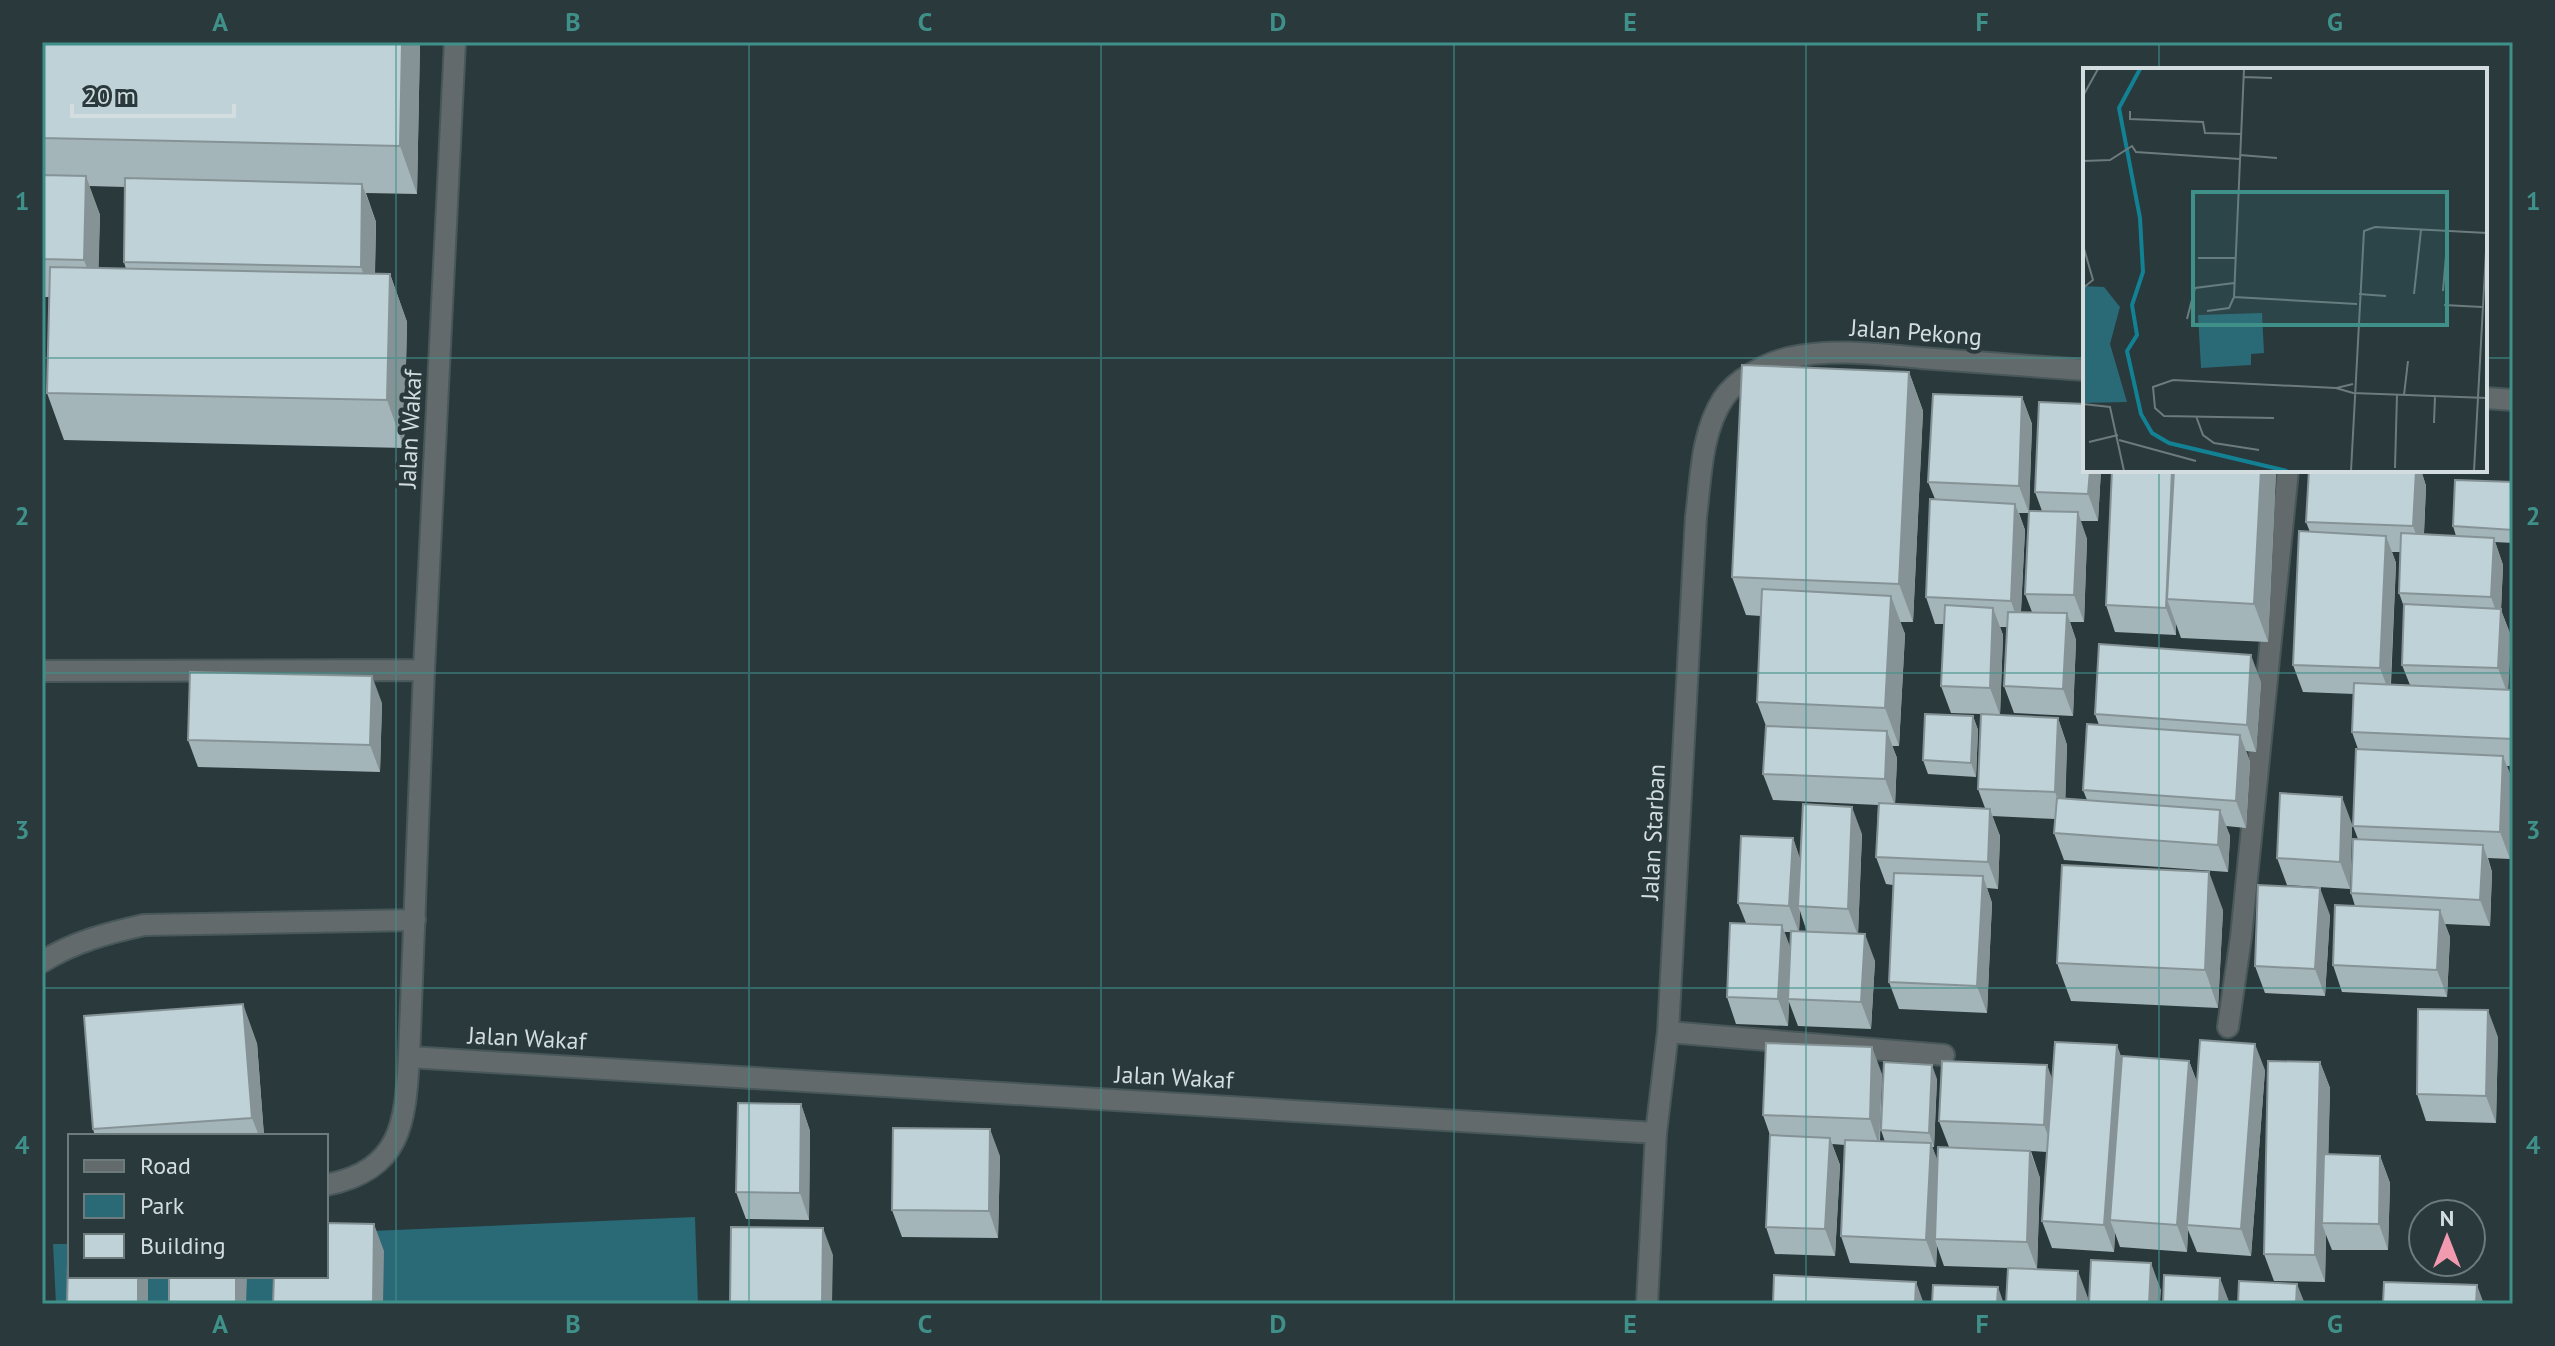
<svg xmlns="http://www.w3.org/2000/svg" width="2555" height="1346" font-family="'PT Sans',sans-serif">
<style>
.green{fill:#2a6976}
.lines{fill:none;stroke-linecap:round;stroke-linejoin:round}
.service-casing{stroke:#485759;stroke-width:24}
.minor-casing{stroke:#485759;stroke-width:24}
.service{stroke:#626a6c;stroke-width:20}
.minor{stroke:#626a6c;stroke-width:20}
.wall{fill:#a4b5b9;fill-rule:evenodd}
.shaded-wall{fill:#869396}
.building{fill:#bfd2d7;stroke:#869396;stroke-width:2}
.grid{fill:none;stroke:#40908a;stroke-width:2;stroke-opacity:0.55}
.labels{text-anchor:middle;dominant-baseline:central;stroke-width:8;stroke-linejoin:round;paint-order:stroke}
.street-label{font-size:24px;fill:#d3dddf;stroke:#29393c}
.inset-river{fill:none;stroke:#138194;stroke-width:4}
.inset-road{fill:none;stroke:#6d7b7d;stroke-width:2}
.view{fill:#40908a;fill-opacity:0.15;stroke:#40908a;stroke-width:4}
.inset-edge{fill:none;stroke:#d3dddf;stroke-width:4}
.neatline{fill:none;stroke:#40908a;stroke-width:3}
.grid-label{font-size:26px;text-anchor:middle;font-weight:bold;fill:#40908a}
</style>
<rect width="100%" height="100%" fill="#29393c"/>
<path class="green" d="M695 1217 698 1304H56L53 1244H70V1276H326V1233Z"/>
<g class="lines">
<defs>
<path id="service" d="M42 962C73 942 108 933 144 925L415 920"/>
<path id="minor" d="M455 42 424 670 409 1057 1656 1133
M2485 398 2513 400
M45 671 424 670
M2228 1027 2241 937 2288 470
M1668 1032 1944 1055
M326 1185C402 1170 405 1123 409 1057
M1647 1304 1656 1133 1668 1032 1696 517C1701 478 1701 433 1723 399 1736 379 1765 364 1788 358 1832 348 1877 354 1921 358 1976 362 2030 366 2085 370"/>
</defs>
<use href="#service" class="service-casing"/>
<use href="#minor" class="minor-casing"/>
<use href="#service" class="service"/>
<use href="#minor" class="minor"/>
</g>
<path class="wall" d="M42 42H420L417 194 366 193 376 222 375 274H390L407 322 404 448 64 440 47 393 49 297H42ZM89 186 125 187 124 262 126 269 98 268 100 215Z
M1909 372 1923 411 1913 622H1900L1905 634 1899 746H1892L1897 758 1895 804 1985 808 1978 789 1981 714 1951 713 1941 686 1944 624H1935L1926 597 1935 499 1928 482 2022 397 2032 424 2029 513 2042 511 2035 492 2085 470H2101L2098 521H2080L2087 539 2084 622H2070L2076 640 2073 716 2014 713 2004 686 2007 627H2000L2003 635 2000 715 2058 718 2067 745 2065 798 2087 800 2083 790 2099 725 2095 714 2261 682 2256 752 2246 751 2250 762 2246 828 2226 826 2230 836 2228 872 2064 860 2054 833 2055 819 1992 816 2000 836 1998 889 1987 888 1992 903 1987 1013 1899 1009 1889 982 1893 885 1886 884 1876 857 1878 805 1773 800 1763 774 1766 726 1757 702 1761 616 1746 615 1732 577ZM2019 513H2029L2025 594 2032 612H2021L2025 530Z
M2276 470 2268 642 2181 638 2176 624V635L2115 632 2106 605Z
M2309 470H2421L2426 486 2424 534 2456 536 2453 526 2513 482V543L2495 542 2503 565 2501 610 2511 636 2508 689 2513 690V766H2507L2513 782V788L2510 859 2488 858 2492 872 2490 926 2445 924 2450 937 2447 997 2342 992 2333 965 2355 906 2351 893 2358 839 2353 826 2358 749 2352 732 2354 694 2303 692 2293 665 2310 532 2306 522ZM2392 552H2400L2399 593 2404 607 2402 665 2410 685 2391 684 2396 563Z
M382 703 380 772 198 767 188 740Z
M1973 716 1978 730 1976 777 1928 774 1923 760Z
M2352 824 2350 889 2287 885 2277 858Z
M1862 834 1858 933 1875 961 1871 1029 1798 1026 1789 1002 1788 1026 1736 1024 1727 997 1746 923 1738 903 1793 838 1800 859ZM1800 911 1807 932 1799 931ZM1784 932H1791L1790 948Z
M2223 910 2218 1008 2071 1001 2057 963Z
M2330 915 2325 996 2265 993 2255 966Z
M2498 1037 2496 1123 2426 1121 2417 1094Z
M257 1043 264 1136H95L93 1129Z
M2122 1058 2189 1061 2197 1082 2265 1070 2251 1256 2197 1252 2188 1230 2187 1252 2120 1247 2115 1233 2114 1252 2052 1248 2042 1221 2047 1152 2031 1151 2040 1178 2037 1269 2088 1298 2008 1268 1944 1266 1937 1246 1936 1267 1850 1263 1841 1236 1845 1145 1832 1144 1840 1165 1835 1256 1775 1254 1766 1227 1770 1135 1763 1115 1882 1074 1880 1141 1885 1142 1881 1130 1937 1079 1934 1147H1932L1938 1162 1949 1147 1939 1121 2047 1065 2052 1080Z
M2320 1062 2330 1088 2328 1154 2380 1156 2390 1183 2388 1250H2332L2326 1235 2325 1282 2274 1281 2264 1254Z
M801 1104 810 1131 809 1220 746 1219 736 1192Z
M1000 1156 998 1238 902 1237 892 1210Z"/>
<path class="shaded-wall" d="M402 42H420L417 194 400 146Z
M86 176 100 215 98 298 84 260Z
M362 184 376 222 374 305 361 267Z
M390 274 407 322 404 448 387 400Z
M1909 372 1923 411 1913 622 1899 584Z
M2022 397 2032 424 2029 513 2019 486Z
M2090 470H2101L2098 521 2088 494Z
M2172 470H2183L2167 599 2176 624V635L2166 608Z
M2261 470H2276L2268 642 2254 604Z
M2416 470H2421L2426 486 2423 553 2413 526Z
M2015 504 2025 530 2020 628 2011 601Z
M2078 512 2087 539 2084 622 2074 595Z
M2386 536 2396 563 2390 695 2380 668Z
M2494 538 2503 565 2501 610 2511 636 2508 695 2498 668 2500 623 2491 597Z
M1891 596 1905 634 1899 746 1885 708Z
M1993 608 2003 635 2000 715 1990 688Z
M2067 613 2076 640 2073 716 2063 689Z
M2251 655 2261 682 2256 752 2247 725Z
M372 676 382 703 380 772 370 745Z
M1973 716 1978 730 1976 777 1971 763Z
M2058 718 2067 745 2065 819 2055 792Z
M1887 731 1897 758 1895 806 1885 779Z
M2240 735 2250 762 2246 828 2236 801Z
M2503 756 2513 782 2510 859 2500 832Z
M2342 797 2352 824 2350 889 2340 862Z
M1852 807 1862 834 1858 936 1848 909Z
M1990 809 2000 836 1998 889 1988 862Z
M2220 810 2230 836 2228 872 2218 845Z
M1793 838 1802 865 1798 906 1800 911 1799 933 1789 906Z
M2483 845 2492 872 2490 926 2480 900Z
M2209 872 2223 910 2218 1008 2205 970Z
M1983 876 1992 903 1987 1013 1977 986Z
M2320 888 2330 915 2325 996 2315 969Z
M2440 910 2450 937 2447 997 2437 970Z
M1782 925 1792 952 1788 999 1789 1002 1788 1026 1778 999Z
M1865 934 1875 961 1871 1029 1861 1002Z
M243 1004 257 1043 264 1136H259L252 1118Z
M2488 1010 2498 1037 2496 1123 2486 1096Z
M2255 1044 2265 1070 2251 1256 2241 1229Z
M2117 1045 2127 1072 2110 1220 2115 1233 2114 1252 2104 1225Z
M1872 1047 1882 1074 1879 1146 1870 1119Z
M2189 1061 2199 1088 2187 1225 2188 1229 2187 1252 2177 1225Z
M2320 1062 2330 1088 2327 1223H2322L2326 1235 2325 1282 2315 1255Z
M1932 1065 1937 1079 1934 1147 1929 1133Z
M2047 1065 2057 1092 2054 1152 2044 1125Z
M801 1104 810 1131 809 1220 800 1193Z
M990 1129 1000 1156 998 1238 989 1211Z
M1830 1138 1840 1165 1835 1256 1825 1229Z
M1931 1143 1941 1170 1935 1239 1937 1246 1936 1267 1926 1240Z
M2030 1151 2040 1178 2037 1269 2027 1242Z
M2380 1156 2390 1183 2388 1250 2379 1224Z
M374 1224 384 1251 383 1304H373Z
M823 1228 833 1255 832 1304H822Z
M2151 1263 2161 1290 2160 1304H2149Z
M2078 1271 2088 1298V1304H2077Z
M138 1276H148V1304H138Z
M236 1276H247L246 1304H236Z
M2220 1278 2230 1304H2219Z
M1916 1282 1924 1304H1915Z
M2297 1284 2305 1304H2296Z
M2477 1285 2484 1304H2476Z
M1998 1287 2004 1304H1997Z"/>
<path class="building" d="M42 42H402L400 146 42 138Z
M42 175 86 176 84 260 42 259Z
M125 178 362 184 361 267 124 262Z
M50 267 390 274 387 400 47 393Z
M1742 365 1909 372 1899 584 1732 577Z
M1933 394 2022 397 2019 486 1928 482Z
M2039 402 2085 404V470H2090L2088 494 2035 492Z
M2112 470H2172L2166 608 2106 605Z
M2174 470H2261L2254 604 2167 599Z
M2309 470H2416L2413 526 2306 522Z
M2455 480 2513 482V530L2453 526Z
M1930 499 2015 504 2011 601 1926 597Z
M2029 511 2078 512 2074 595 2025 594Z
M2299 531 2386 536 2380 668 2293 665Z
M2401 533 2494 538 2491 597 2399 593Z
M1762 589 1891 596 1885 708 1757 702Z
M2404 604 2501 609 2498 668 2402 665Z
M1945 605 1993 608 1990 688 1941 686Z
M2008 612 2067 613 2063 689 2004 686Z
M2099 644 2251 655 2247 725 2095 714Z
M190 672 372 676 370 745 188 740Z
M2354 683 2513 690V739L2352 732Z
M1925 714 1973 716 1971 763 1923 760Z
M1981 714 2058 718 2055 792 1978 789Z
M2087 724 2240 735 2236 801 2083 790Z
M1766 726 1887 731 1885 779 1763 774Z
M2356 749 2503 756 2500 832 2353 826Z
M2280 793 2342 797 2340 862 2277 858Z
M2057 798 2220 810 2218 845 2054 833Z
M1879 803 1990 809 1988 862 1876 857Z
M1803 804 1852 807 1848 909 1798 906Z
M1741 836 1793 838 1789 906 1738 903Z
M2353 839 2483 845 2480 900 2351 893Z
M2062 865 2209 872 2205 970 2057 963Z
M1894 873 1983 876 1977 986 1889 982Z
M2258 885 2320 888 2315 969 2255 966Z
M2335 905 2440 910 2437 970 2333 965Z
M1730 923 1782 925 1778 999 1727 997Z
M1791 931 1865 934 1861 1002 1788 999Z
M243 1004 252 1118 93 1129 84 1016Z
M2418 1009 2488 1010 2486 1096 2417 1094Z
M2200 1040 2255 1044 2241 1229 2187 1225Z
M2055 1042 2117 1045 2104 1225 2042 1221Z
M1766 1043 1872 1047 1870 1119 1763 1115Z
M2122 1056 2189 1061 2177 1225 2110 1220Z
M1942 1061 2047 1065 2044 1125 1939 1121Z
M2268 1061 2320 1062 2315 1255 2264 1254Z
M1884 1062 1932 1065 1929 1133 1881 1130Z
M738 1103 801 1104 800 1193 736 1192Z
M893 1128 990 1129 989 1211 892 1210Z
M1770 1135 1830 1138 1825 1229 1766 1227Z
M1845 1140 1931 1143 1926 1240 1841 1236Z
M1938 1147 2030 1151 2027 1242 1935 1239Z
M2324 1154 2380 1156 2379 1224 2322 1223Z
M69 1222H70V1276H138V1304H67Z
M326 1223 374 1224 373 1304H273L274 1276H326Z
M731 1227 823 1228 822 1304H730Z
M2091 1260 2151 1263 2149 1304H2089Z
M2008 1268 2078 1271 2077 1304H2006Z
M1774 1275 1916 1282 1915 1304H1773Z
M2164 1275 2220 1278 2219 1304H2163Z
M169 1276H236V1304H169Z
M2239 1281 2297 1284 2296 1304H2238Z
M2384 1282 2477 1285 2476 1304H2383Z
M1933 1285 1998 1287 1997 1304H1932Z"/>
<path class="grid" d="M396 42V1304M749 42V1304M1101 42V1304M1454 42V1304M1806 42V1304M2159 42V70M42 358H2085M2485 358H2513M2159 470V1304M42 673H2513M42 988H2513"/>
<g class="labels">
<g class="street-label">
<text transform="translate(1916 332) rotate(4)">Jalan Pekong</text>
<text transform="translate(410 429) rotate(-87)">Jalan Wakaf</text>
<text transform="translate(1653 832) rotate(-87)">Jalan Starban</text>
<text transform="translate(527 1038) rotate(3)">Jalan Wakaf</text>
<text transform="translate(1174 1077) rotate(3)">Jalan Wakaf</text>
</g>
</g>
<g transform="translate(2083 68)">
<rect width="404" height="404" fill="#29393c"/>
<path d="M0 218 21 219 37 239 27 276 44 334 0 335ZM179 245 181 285 168 286V297L118 300 115 247Z" fill="#2a6976"/>
<path class="inset-river" d="M57 1 36 40 57 150 60 204 49 237 54 267 44 283 58 346 69 365 86 375 204 403"/>
<path class="inset-road" d="M161 1 151 229 274 236M161 9 189 10M0 28 15 1M47 43V51L120 54 122 65 158 66M157 87 194 90M0 93 27 92 49 78 53 84 157 91M0 177 10 212 0 220M115 190H152M360 223 365 164M276 226 303 228M331 226 338 162M361 237 399 239M124 243 146 240 151 229M104 251 112 220 151 215M270 316 253 320 270 325 404 330M321 327 325 293M0 336 27 339 41 403M113 348 120 367 131 375 176 382M191 350 81 348 72 340 70 319 90 312 253 320M351 355 352 328M36 372 113 393M6 374 35 367M312 400 314 326M268 403 281 163 292 159 404 165M391 403 404 165"/>
<path class="view" d="M110 124H364V257H110Z"/>
<rect width="404" height="404" class="inset-edge"/>
</g>
<rect width="2555" height="1346" fill="none" stroke="#29393c" stroke-width="88"/>
<rect x="68" y="1134" width="260" height="144" fill="#29393c" stroke="#6d7b7d" stroke-width="2"/>
<rect x="84" y="1160" width="40" height="12" fill="#626a6c" stroke="#6d7b7d" stroke-width="2"/>
<text x="140" y="1174" font-size="24" fill="#d3dddf">Road</text>
<rect x="84" y="1194" width="40" height="24" fill="#2a6976" stroke="#6d7b7d" stroke-width="2"/>
<text x="140" y="1214" font-size="24" fill="#d3dddf">Park</text>
<rect x="84" y="1234" width="40" height="24" fill="#bfd2d7" stroke="#6d7b7d" stroke-width="2"/>
<text x="140" y="1254" font-size="24" fill="#d3dddf">Building</text>
<g transform="translate(2447 1238)"><circle r="38" fill="#29393c" stroke="#6d7b7d" stroke-width="2"/>
<path d="M0-6L14 30L0 20L-14 30Z" fill="#f29ab0"/>
<text y="-12" font-size="22" font-weight="bold" text-anchor="middle" fill="#d3dddf">N</text>
</g>
<path d="M72 104v12h162v-12" fill="none" stroke="#d3dddf" stroke-width="4"/>
<text x="84" y="104" font-size="24" fill="#d3dddf" stroke="#29393c" stroke-width="6" paint-order="stroke">20 m</text>
<rect x="44" y="44" width="2467" height="1258" class="neatline"/>
<g class="grid-label">
<text x="220" y="31">A</text>
<text x="573" y="31">B</text>
<text x="925" y="31">C</text>
<text x="1278" y="31">D</text>
<text x="1630" y="31">E</text>
<text x="1982" y="31">F</text>
<text x="2335" y="31">G</text>
<text x="22" y="210">1</text>
<text x="2533" y="210">1</text>
<text x="22" y="525">2</text>
<text x="2533" y="525">2</text>
<text x="22" y="839">3</text>
<text x="2533" y="839">3</text>
<text x="22" y="1154">4</text>
<text x="2533" y="1154">4</text>
<text x="220" y="1333">A</text>
<text x="573" y="1333">B</text>
<text x="925" y="1333">C</text>
<text x="1278" y="1333">D</text>
<text x="1630" y="1333">E</text>
<text x="1982" y="1333">F</text>
<text x="2335" y="1333">G</text>
</g>
</svg>
